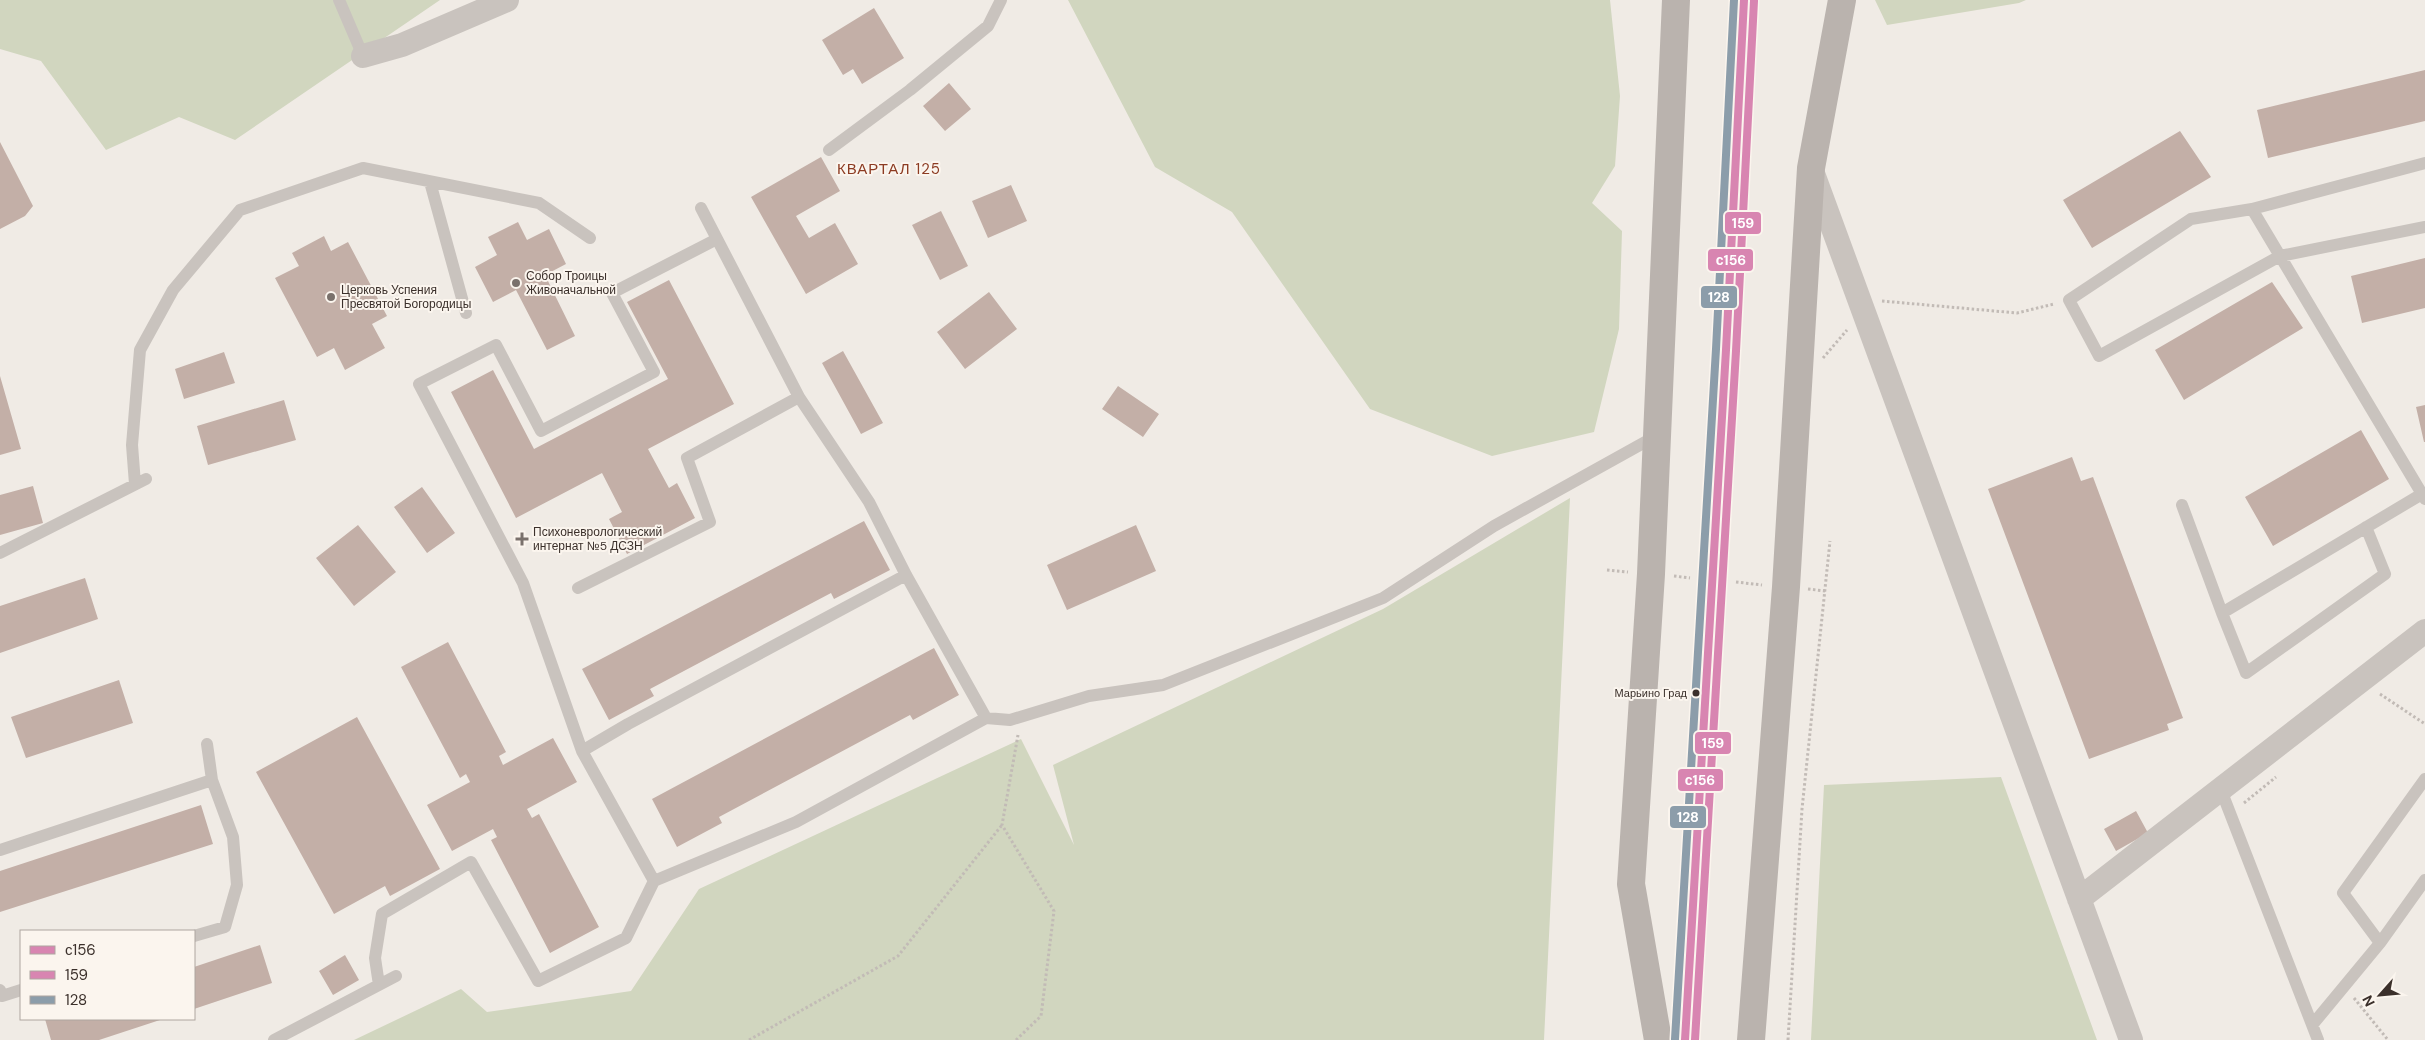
<svg xmlns="http://www.w3.org/2000/svg" width="2425" height="1040" font-family="'DM Sans',sans-serif">
<style>
.green{fill:#d1d6bf}
.building{fill:#c3afa7}
.lines{fill:none;stroke-linecap:round;stroke-linejoin:round}
.path{stroke:#c2bbb6;stroke-width:3;stroke-dasharray:2.5 2.5;stroke-linecap:butt}
.lane{stroke:#c9c3be;stroke-width:12}
.street{stroke:#c9c3be;stroke-width:24}
.secondary{stroke:#bab3ae;stroke-width:28}
.bus-1-casing{stroke:#fbf5ee;stroke-width:11}
.bus-2-casing{stroke:#fbf5ee;stroke-width:11}
.bus-3-casing{stroke:#fbf5ee;stroke-width:11}
.bus-1{stroke:#d885b1;stroke-width:8}
.bus-2{stroke:#d885b1;stroke-width:8}
.bus-3{stroke:#8c9daa;stroke-width:8}
.poi-dot{fill:#7a716c;stroke:#fbf5ee;stroke-width:2}
.bus-dot{fill:#3b302b;stroke:#fbf5ee;stroke-width:2}
.labels{text-anchor:middle;dominant-baseline:central;stroke-width:4;stroke-linejoin:round;paint-order:stroke}
.bus-label{font-size:11px;fill:#3b302b;stroke:#fbf5ee;text-anchor:end}
.poi-label{font-size:12px;fill:#3b302b;stroke:#fbf5ee;text-anchor:start}
.quarter-label{font-size:15px;letter-spacing:1px;fill:#8c3b22;stroke:#fbf5ee}
.line-badge{stroke:#fbf5ee;stroke-width:2}
.badge-label{font-size:14px;text-anchor:middle;font-weight:bold;fill:#fff}
</style>
<rect width="100%" height="100%" fill="#f0ebe5"/>
<path class="green" d="M0 0H440L235 140 179 117 106 150 41 61 0 49Z
M1068 0H1610L1620 96 1615 166 1592 203 1622 231 1619 329 1594 432 1492 456 1370 409 1232 212 1155 167Z
M1875 0H2026L2019 3 1887 25Z
M1570 498 1544 1040H354L461 989 487 1012 631 991 699 889 1021 739 1074 845 1053 765 1383 609Z
M2001 777 2097 1040H1811L1824 785Z"/>
<path class="building" d="M874 8 904 58 862 84 853 69 843 75 822 40Z
M2425 70V121L2268 158 2257 110Z
M949 83 971 109 945 131 923 106Z
M2180 131 2211 177 2092 248 2063 200Z
M0 142 33 206 25 216 0 229Z
M821 157 840 191 796 216 809 238 835 223 858 264 806 294 751 197Z
M1011 185 1027 221 988 238 972 201Z
M941 211 968 266 940 280 912 225Z
M518 222 527 240 549 229 566 264 545 275 575 336 547 350 516 290 493 302 475 267 497 255 488 237Z
M324 236 331 251 348 242 387 316 372 324 385 348 345 370 334 348 317 357 275 278 299 266 292 253Z
M2425 258V308L2362 323 2351 276Z
M669 280 734 404 648 449 669 488 677 483 695 518 627 554 609 519 622 512 602 473 516 518 451 392 493 370 534 449 668 379 627 302Z
M2272 282 2303 328 2184 400 2155 350Z
M989 292 1017 329 965 369 937 332Z
M843 351 883 423 861 434 822 363Z
M224 352 235 383 184 399 175 369Z
M0 376 21 449 0 455Z
M1118 386 1159 414 1143 437 1102 409Z
M284 400 296 440 208 465 197 426Z
M2425 405V442H2424L2416 407Z
M2361 430 2389 479 2273 546 2245 497Z
M2072 457 2081 481 2093 477 2183 718 2167 724 2169 730 2089 759 1988 489Z
M33 486 43 523 0 535V495Z
M422 487 455 533 427 553 394 507Z
M864 521 890 570 834 599 831 593 650 689 654 696 609 720 582 669Z
M358 525 396 572 354 606 316 558Z
M1136 525 1156 571 1067 610 1047 565Z
M85 578 98 619 0 653V606Z
M448 642 506 752 499 756 503 765 553 738 577 782 527 809 532 818 539 814 599 927 550 953 491 840 497 837 493 829 452 851 427 805 470 782 466 774 460 778 401 667Z
M934 648 959 695 913 720 910 715 719 817 722 823 677 847 652 799Z
M119 680 133 723 26 758 11 717Z
M357 717 440 869 390 896 385 886 334 914 256 772Z
M201 805 213 844 0 912V871Z
M2136 811 2148 833 2116 851 2104 829Z
M260 945 272 983 194 1009V967Z
M345 955 359 980 333 995 319 971Z
M45 1019H163L99 1040H51Z"/>
<g class="lines">
<path class="path" d="M1882 301 2017 313 2054 304
M1823 358 1847 330
M1607 570 1628 572
M1674 576 1690 578
M1736 582 1762 585
M1808 589 1825 591
M2380 694 2425 724
M2244 803 2276 777
M2354 998 2388 1040
M749 1040 898 956 1002 825
M1016 1040 1041 1016 1054 911 1002 825 1018 735
M1788 1040 1802 809 1830 541"/>
<path class="lane" d="M339 0 363 56
M829 150 910 90 988 26 1001 0
M430 182 466 313
M701 208 799 397 869 502 906 575 986 718
M2252 209 2425 163
M2425 227 2280 256 2099 356 2069 300 2191 219 2252 209 2425 499
M135 484 132 445 140 350 173 290 240 210 363 168 539 203 590 238
M2182 505 2222 613
M2366 527 2385 574 2246 673 2222 613 2422 494 2425 493
M0 553 146 479
M578 588 710 522 687 458 799 397
M582 751 628 724 906 575
M2221 790 2318 1040
M0 850 212 780
M654 881 582 751 523 583 419 384 496 345 541 431 654 372 612 293 717 239
M194 936 225 927 237 885 233 837 212 780 207 744
M2380 943 2343 893 2425 779
M379 985 375 958 382 914 471 862 538 981 626 938 654 881 796 822 986 718 1010 720 1089 696 1163 685 1383 598 1494 526 1656 436
M0 990 2 996 21 990
M2313 1024 2380 943 2425 880
M274 1040 396 976"/>
<path class="street" d="M363 56 402 45 507 0
M1812 171 2131 1040
M2079 899 2425 631"/>
<path class="secondary" d="M1658 1040 1631 884 1651 574 1676 0
M1685 1040 1726 350 1744 0
M1751 1040 1786 587 1811 168 1842 0"/>
<defs>
<path id="bus-1" d="M1685 1040 1726 350 1744 0"/>
<path id="bus-2" d="M1695 1040 1736 351 1754 1"/>
<path id="bus-3" d="M1675 1039 1716 349 1734 0"/>
</defs>
<use href="#bus-1" class="bus-1-casing"/>
<use href="#bus-2" class="bus-2-casing"/>
<use href="#bus-3" class="bus-3-casing"/>
<use href="#bus-1" class="bus-1"/>
<use href="#bus-2" class="bus-2"/>
<use href="#bus-3" class="bus-3"/>
</g>
<g class="poi-dot">
<circle cx="516" cy="283" r="5"/>
<circle cx="331" cy="297" r="5"/>
<path d="M519.5 531.5h5v5h5v5h-5v5h-5v-5h-5v-5h5z"/>
</g>
<circle class="bus-dot" cx="1696" cy="693" r="4.5"/>
<g class="labels">
<g class="bus-label">
<text x="1687" y="693">Марьино Град</text>
</g>
<g class="poi-label">
<text x="526" y="276">Собор Троицы<tspan x="526" dy="14">Живоначальной</tspan></text>
<text x="341" y="290">Церковь Успения<tspan x="341" dy="14">Пресвятой Богородицы</tspan></text>
<text x="533" y="532">Психоневрологический<tspan x="533" dy="14">интернат №5 ДСЗН</tspan></text>
</g>
<g class="quarter-label">
<text x="889" y="169">КВАРТАЛ 125</text>
</g>
</g>
<g class="line-badge">
<rect x="1724" y="211" width="38" height="24" rx="5" fill="#d885b1"/>
<rect x="1707" y="248" width="47" height="24" rx="5" fill="#d885b1"/>
<rect x="1700" y="285" width="38" height="24" rx="5" fill="#8c9daa"/>
<rect x="1694" y="731" width="38" height="24" rx="5" fill="#d885b1"/>
<rect x="1677" y="768" width="47" height="24" rx="5" fill="#d885b1"/>
<rect x="1669" y="805" width="38" height="24" rx="5" fill="#8c9daa"/>
</g>
<g class="badge-label">
<text x="1743" y="228">159</text>
<text x="1731" y="265">с156</text>
<text x="1719" y="302">128</text>
<text x="1713" y="748">159</text>
<text x="1700" y="785">с156</text>
<text x="1688" y="822">128</text>
</g>
<rect x="20" y="930" width="175" height="90" fill="#fbf5ee" stroke="#aea6a0"/>
<rect x="30" y="946" width="25" height="8" fill="#d885b1" stroke="#aea6a0"/>
<text x="65" y="955" font-size="15" fill="#3b302b">с156</text>
<rect x="30" y="971" width="25" height="8" fill="#d885b1" stroke="#aea6a0"/>
<text x="65" y="980" font-size="15" fill="#3b302b">159</text>
<rect x="30" y="996" width="25" height="8" fill="#8c9daa" stroke="#aea6a0"/>
<text x="65" y="1005" font-size="15" fill="#3b302b">128</text>
<g transform="translate(2380 995) rotate(243)" stroke="#fbf5ee" stroke-width="4" paint-order="stroke">
<path d="M0-4L9 19L0 12L-9 19Z" fill="#3b302b"/>
<text y="-8" font-size="14" font-weight="bold" text-anchor="middle" fill="#3b302b">N</text>
</g>
</svg>
